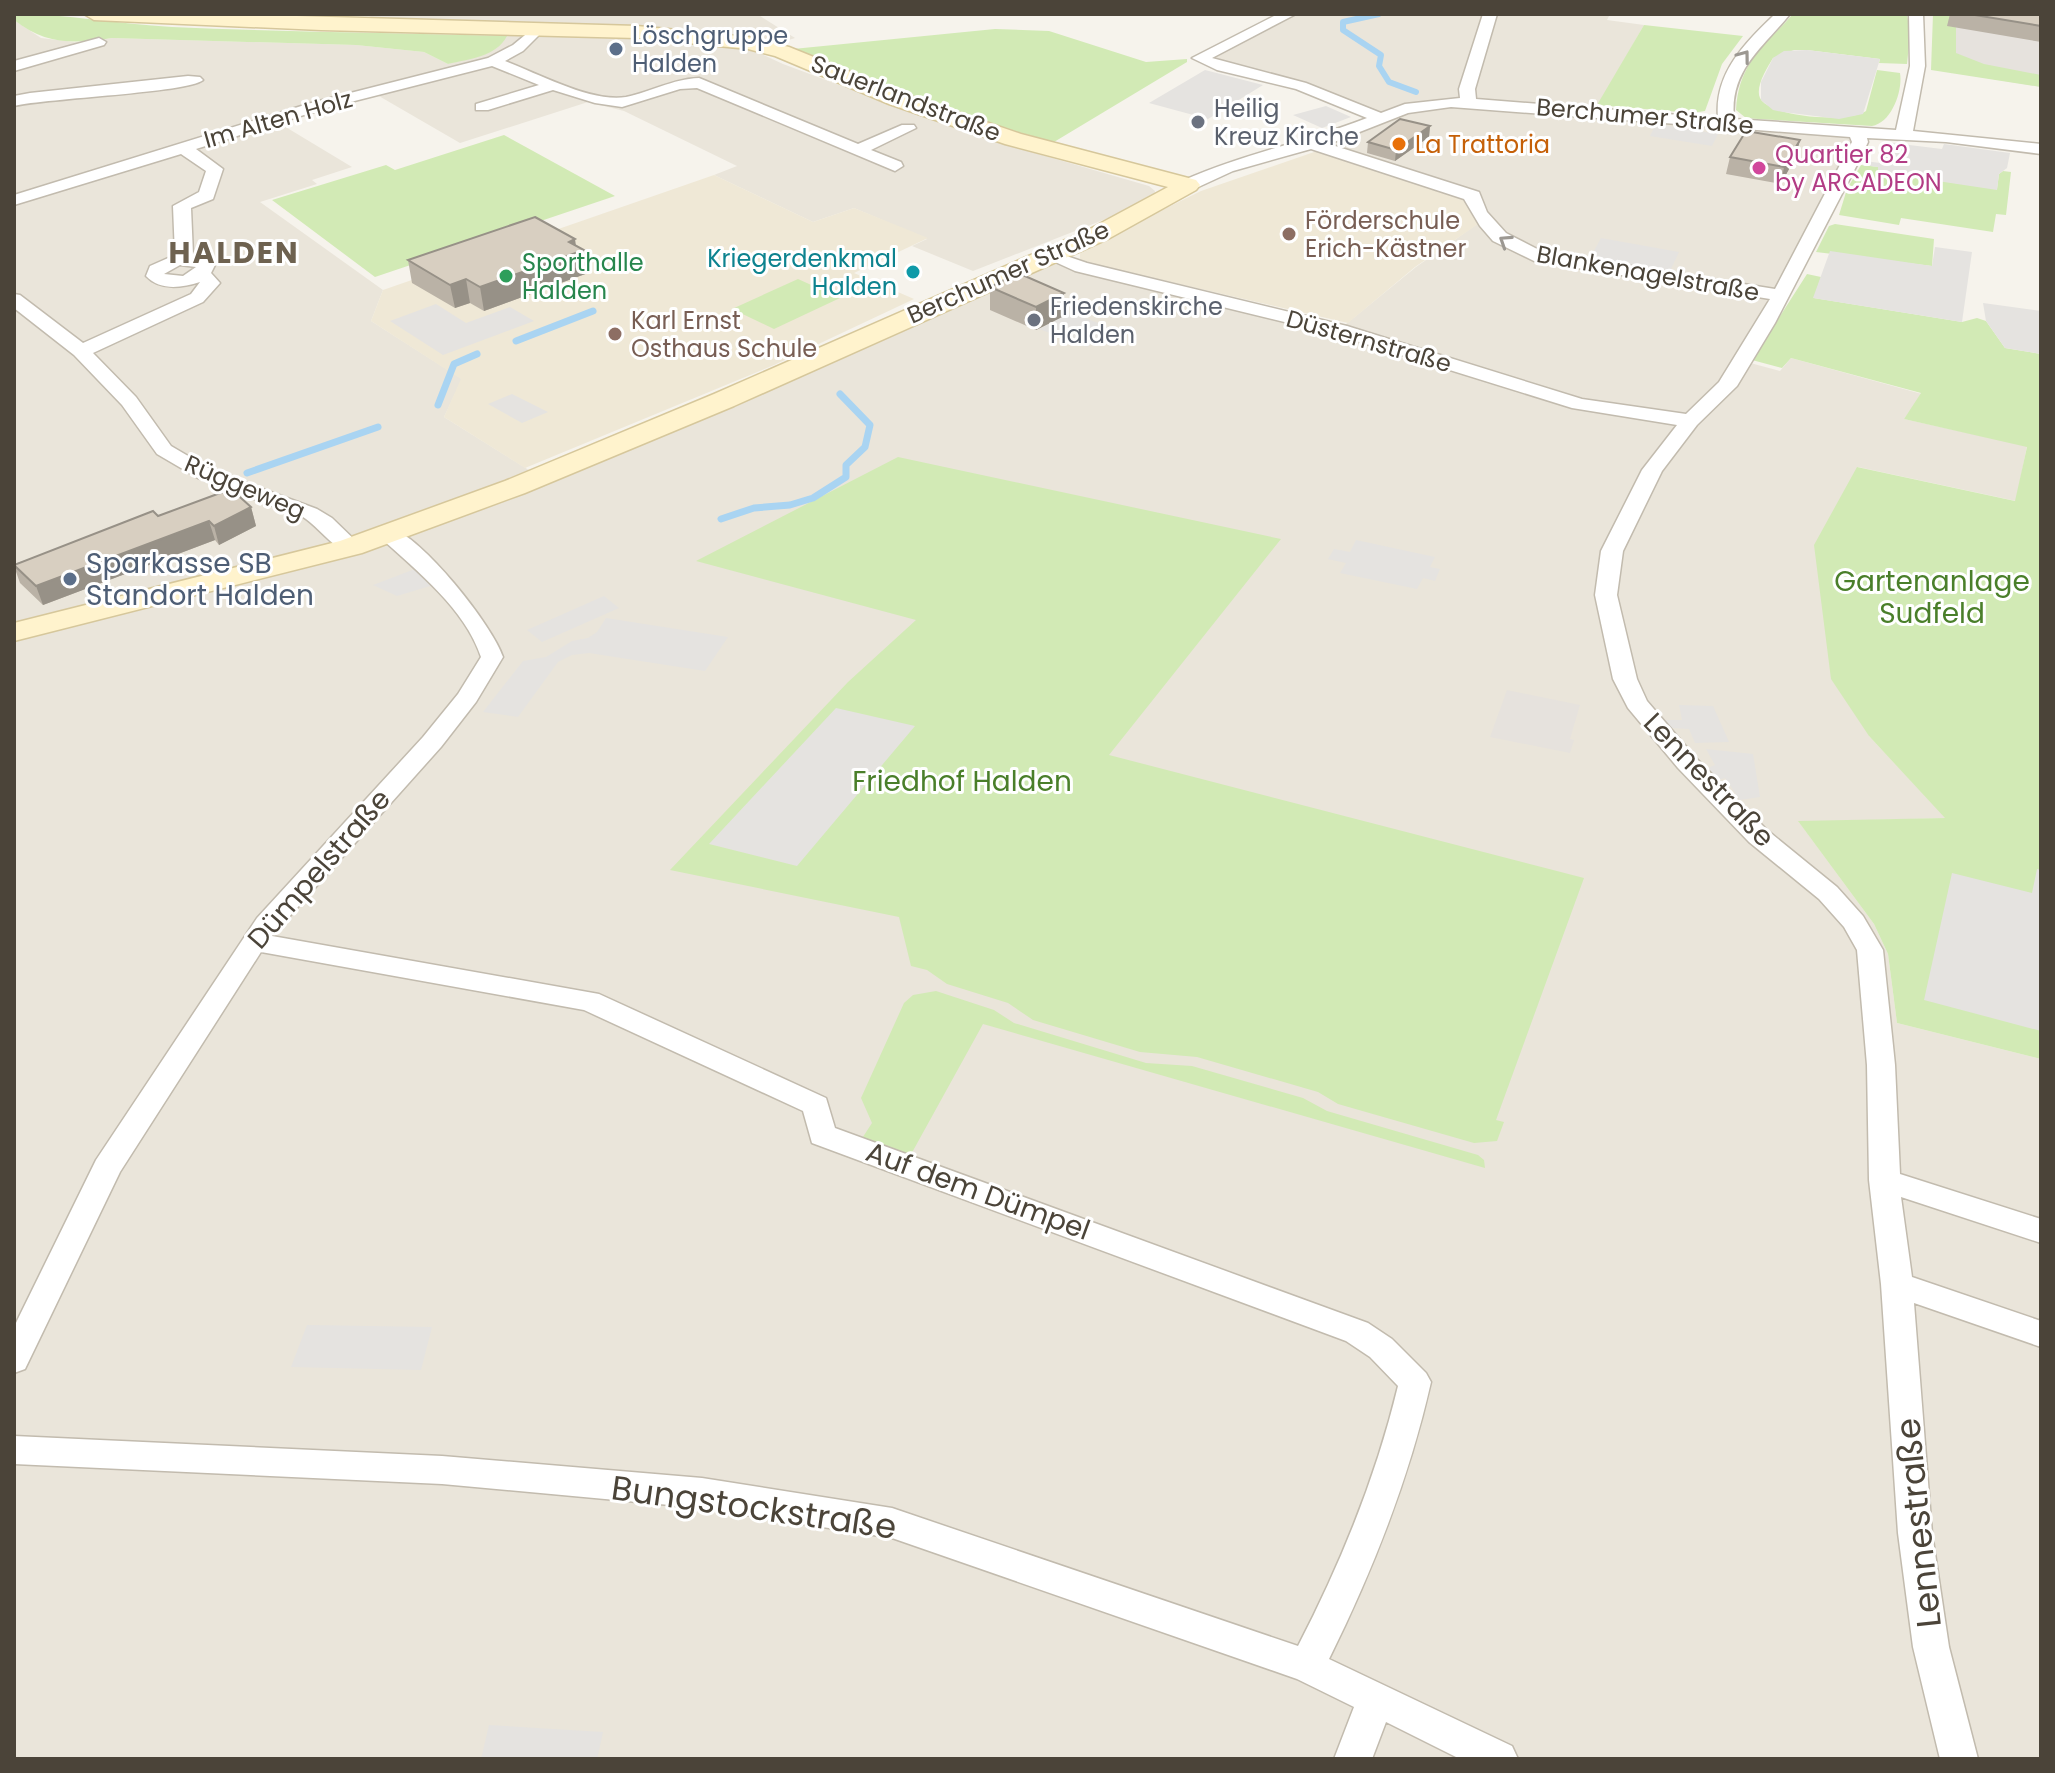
<svg xmlns="http://www.w3.org/2000/svg" width="2055" height="1773" font-family="Poppins,sans-serif">
<style>
.residential{fill:#eae5da}
.industrial{fill:#e6e2dd}
.education{fill:#efe8d6}
.green{fill:#d2eab5}
.parking{fill:#e5e3e0}
.lines{fill:none;stroke-linecap:round;stroke-linejoin:round}
.stream-far1{stroke:#a9d4f2;stroke-width:6}
.stream{stroke:#a9d4f2;stroke-width:7}
.minor-casing{stroke:#c2bbae;stroke-width:3}
.secondary-casing{stroke:#d6c79b;stroke-width:3}
.minor{fill:#fff;fill-rule:evenodd}
.secondary{fill:#fff3cd;fill-rule:evenodd}
.wall{fill:#bab2a6}
.shaded-wall{fill:#979187}
.building{fill:#d8cfc1;stroke:#979187;stroke-width:2}
.oneway{stroke:#9c9892}
.service-dot{fill:#5c6f8a;stroke:#fff;stroke-width:3}
.worship-dot{fill:#6b7280;stroke:#fff;stroke-width:3}
.food-dot{fill:#e8710a;stroke:#fff;stroke-width:3}
.hotel-dot{fill:#d1479c;stroke:#fff;stroke-width:3}
.education-dot{fill:#8d6e63;stroke:#fff;stroke-width:3}
.culture-dot{fill:#0f9aa8;stroke:#fff;stroke-width:3}
.leisure-dot{fill:#2e9e5b;stroke:#fff;stroke-width:3}
.labels{text-anchor:middle;dominant-baseline:central;stroke-width:6;stroke-linejoin:round;paint-order:stroke}
.far-service-label{font-size:24px;fill:#4e5e75;stroke:#fff;text-anchor:start}
.far-street-label{font-size:24px;fill:#4b4439;stroke:#fff}
.far-worship-label{font-size:24px;fill:#5b616d;stroke:#fff;text-anchor:start}
.far-food-label{font-size:24px;fill:#c56008;stroke:#fff;text-anchor:start}
.far-hotel-label{font-size:24px;fill:#b23c85;stroke:#fff;text-anchor:start}
.far-education-label{font-size:24px;fill:#785e54;stroke:#fff;text-anchor:start}
.far-culture-label{font-size:24px;fill:#0d838f;stroke:#fff;text-anchor:end}
.far-leisure-label{font-size:24px;fill:#27864d;stroke:#fff;text-anchor:start}
.service-label{font-size:28px;fill:#4e5e75;stroke:#fff;text-anchor:start}
.park-label{font-size:28px;fill:#4a7f2a;stroke:#fff}
.street-label{font-size:28px;fill:#4b4439;stroke:#fff}
.far-district-label{font-size:30px;font-weight:bold;letter-spacing:2px;fill:#6e6250;stroke:#fff}
.near-street-label{font-size:34px;fill:#4b4439;stroke:#fff}
</style>
<rect width="100%" height="100%" fill="#f6f3ec"/>
<path class="residential" d="M378 14H757L795 38 755 51 783 64 973 135 1149 186 1155 191 1154 197 1126 211 973 271 912 246 927 239 854 208 813 222 714 175 737 166 624 111 588 102 460 143 372 92 274 120 352 167 312 180 317 184 260 202 383 290 371 321 462 379 444 417 540 477 1049 255 1340 329 1416 267 1483 220 1313 144 1379 119 1348 104 1205 62 1289 14H1610L1607 20 1644 25 1595 111 1857 133 1743 361 1780 371 1791 358 1922 394 1904 419 2027 446 2016 501 1858 467 1869 736 1946 818 1799 822 1874 924 1888 954 1897 1023 2041 1059V1759H14V20L41 38 82 43 112 38 356 45 424 52 448 64 506 37 356 28 362 19Z"/>
<path class="industrial" d="M1952 14H2041V87L1956 73Z
M1507 690 1580 705 1570 739 1574 740 1570 753 1490 737Z"/>
<path class="education" d="M1320 150 1464 193 1484 220 1415 267 1348 323 1080 261V253L1087 247 1201 191Z
M714 175 813 222 854 208 928 238 854 273 914 299 774 365 525 468 444 417 461 379 371 321 383 290Z"/>
<path class="green" d="M14 14C67 14 118 24 172 27 283 32 395 33 507 36 496 57 469 59 448 64L424 52 356 45 112 38C74 44 46 45 14 20Z
M1793 14H1907L1910 35 1907 64 1879 63 1880 59 1807 50H1794L1773 58C1767 68 1755 87 1760 98 1770 118 1850 123 1866 111L1877 70 1900 73C1903 90 1892 123 1872 126L1758 119 1746 118 1736 110C1739 62 1764 47 1793 14Z
M1933 14H1952L1956 28V53L1984 64 2041 75V87L1931 70Z
M1644 25 1743 36 1722 64 1705 111 1692 113 1597 105Z
M995 29 1049 31 1146 62 1187 59V62L1054 142 945 112 793 49Z
M504 135 615 196 375 277 272 200 386 165 395 170Z
M1861 165 1879 167 1878 172 1997 189 1999 174 2003 171 2011 172 2006 215 1996 214 1993 232 1901 218 1899 225 1839 215 1847 189Z
M1835 224 1934 239 1932 266 1816 252 1829 226Z
M1807 274 1821 277 1814 298 1962 322 1977 318 1986 321 2005 348 2041 354V1059L1897 1023 1888 954 1874 924 1798 821 1945 818 1869 736 1831 679 1814 545 1857 467 2015 501 2027 447 1904 419 1921 393 1791 358 1782 368 1752 360Z
M798 279 840 298 774 329 732 309Z
M898 457 1281 539 1109 755 1584 878 1496 1120 1504 1122 1497 1141 1474 1143 1338 1104 1318 1092 1197 1057 1140 1052 1033 1020 1008 1003 947 984 927 970 911 966 899 917 670 870 848 682 916 620 696 561Z
M936 991 994 1010 1014 1023 1146 1063 1192 1066 1303 1098 1327 1111 1478 1155 1484 1160 1485 1168 983 1024 909 1158 859 1143 872 1123 861 1098 904 1003 913 995Z"/>
<path class="parking" d="M1807 50 1880 59 1863 114 1839 119 1783 112 1773 110 1761 100V82L1773 58 1784 51Z
M1205 70 1263 85 1208 119 1149 103Z
M1326 106 1351 117 1322 128 1293 115Z
M1656 124 1718 134 1712 146 1650 136Z
M1893 143 1942 149 1944 144 2010 153 2007 168 1999 174 1997 190 1878 172V167L1863 165 1865 161 1880 163 1883 154 1890 155 1892 149 1889 148Z
M1601 238 1679 252 1669 273 1589 260Z
M1935 247 1972 252 1962 322 1813 298 1830 251 1932 266Z
M1983 303 2041 311V354L2005 348 1986 321Z
M436 304 466 323 510 307 534 321 443 355 390 321Z
M1072 312 1090 320 1114 329 1087 347 1039 329Z
M512 394 548 412 522 423 488 404Z
M1356 540 1435 557 1430 567 1440 569 1435 581 1423 578 1417 589 1340 573 1346 563 1328 559 1334 549 1350 552Z
M423 566 440 583 397 596 373 585Z
M604 596 619 608 542 642 527 630Z
M606 618 728 637 705 671 589 653 572 655 558 662 518 717 483 712 523 661 546 657 572 641 588 638 597 632Z
M1679 705 1713 706 1729 742 1695 743 1689 729 1654 727 1649 720H1682Z
M836 708 915 726 797 866 709 844Z
M1706 749 1753 754 1760 797 1740 800 1725 778 1707 784 1696 773 1715 765Z
M2037 869 2041 870V1031L1924 1000 1952 873 2032 893Z
M307 1325 432 1327 421 1370 291 1367Z
M489 1725 603 1732 597 1759H481Z"/>
<g class="lines">
<path class="stream-far1" d="M1379 14 1343 22V30L1381 55 1379 66 1389 82 1416 92"/>
<path class="stream" d="M516 341 593 311
M438 405 454 364 477 354
M247 473 378 427
M721 519 754 508 790 505 813 498 846 477V465L865 447 870 425 840 394"/>
<defs>
<path id="minor" d="M1278 14H1296L1212 58 1306 83 1381 113 1405 104 1460 98 1459 89 1483 14H1497L1475 89 1476 99 1718 118C1714 73 1745 43 1775 14H1790C1763 48 1729 70 1734 119L1896 130 1910 66 1909 14H1923L1925 66 1913 131 2041 144V154L1946 142 1867 138 1868 142 1859 161 1775 323 1737 386 1697 425 1662 471 1623 551 1617 595 1637 679 1647 701 1696 758 1767 830 1837 887 1863 916 1883 950 1895 1065 1900 1174 2041 1219V1243L1901 1197 1912 1277 2041 1321V1347L1914 1303 1932 1533 1949 1647 1978 1759H1940L1913 1647 1898 1533 1881 1284 1869 1180 1867 1065 1857 950 1844 927 1819 899 1749 842 1678 768 1628 708 1613 679 1595 595 1601 551 1642 470 1677 425 1572 408 1334 334 1075 271 1040 255 1049 250 1087 263 1347 326 1582 399 1686 414 1719 382 1770 299 1534 261 1493 241 1480 226 1464 199 1311 149 1233 171 1194 189H1182L1180 185 1182 181C1242 154 1306 142 1367 118L1296 89 1217 70 1192 58ZM1451 107 1850 137 1852 142 1775 289 1543 252 1506 233 1487 212 1479 192 1329 144 1408 113Z
M536 26 541 27V33L523 51 505 61C537 73 592 103 626 97 651 92 672 79 699 78L858 144 902 125H914L916 128 871 150 901 162 903 166 895 171 697 88 680 89 622 107 595 103 553 90 488 110H476V104L539 85 492 66 323 109 196 149 223 169 213 199 191 208 193 255 206 258 215 265 211 273 220 283 203 302 93 353 136 397 171 446 212 470 317 509 332 518 362 547 351 553C333 549 319 527 303 517L198 478 157 454 122 405 74 355 14 308V294L20 295 83 343 191 294 200 282C181 288 160 291 146 276L150 266 175 255 173 206 199 192 206 171 181 154 14 205V195L311 103 488 58 513 45ZM180 265 196 267 183 276 164 274Z
M99 38 106 42 104 45 14 71V61Z
M188 76 200 77 203 80C188 93 47 98 14 106V96L30 93Z
M390 528C421 535 493 626 503 657L476 702 441 747 272 936 599 994 826 1098 835 1128 1368 1323 1392 1339 1426 1373 1431 1382C1409 1479 1373 1570 1329 1659L1512 1746 1518 1759H1460L1386 1722 1372 1759H1334L1354 1707 1297 1679 892 1538 702 1508 442 1484 14 1464V1436L442 1456 702 1478 892 1508 1298 1646C1341 1563 1376 1477 1398 1386L1370 1357 1346 1341 812 1143 803 1111 584 1010 261 952 120 1172 25 1369 14 1373V1327L96 1160 257 918 423 737 458 694 481 657C465 609 418 572 382 539L379 534Z"/>
<path id="secondary" d="M84 14H232L637 26 748 37 789 47 905 94 1021 134 1196 180 1200 185 1196 190 1108 239 734 406 525 493 362 553 14 641V623L340 541 505 481 714 394 1090 229 1168 187 1005 144 889 104 775 56 748 49 637 38 321 30 94 20Z"/>
</defs>
<use href="#minor" class="minor-casing"/>
<use href="#secondary" class="secondary-casing"/>
<use href="#minor" class="minor"/>
<use href="#secondary" class="secondary"/>
</g>
<path class="wall" d="M1950 14H2041V42L1947 26Z
M1430 126 1429 137 1395 161 1367 153 1368 142Z
M1796 156 1781 184 1726 174 1730 157Z
M576 245 584 250 588 273 484 311 470 303 455 308 412 283 408 260Z
M990 287 1064 293V316L1036 330 990 310Z
M251 507 256 526 219 545 215 540 43 605 20 583 14 566V564L158 516Z"/>
<path class="shaded-wall" d="M1430 126 1429 137 1395 161 1396 150Z
M1800 140 1796 156 1781 184 1784 167Z
M575 239 577 253 584 250 588 273 484 311 480 287Z
M466 279 470 303 455 308 450 285Z
M1064 293V316L1036 330V307Z
M251 507 256 526 219 545 214 526Z
M209 521 215 540 43 605 36 586Z"/>
<path class="building" d="M1969 14H2041V26Z
M1400 119 1430 126 1396 150 1368 142Z
M1746 131 1800 140 1784 167 1730 157Z
M535 217 575 239 569 242 584 250 480 287 466 279 450 285 408 260Z
M1018 273 1064 293 1036 307 990 287Z
M231 489 251 507 214 526 209 521 36 586 14 565 153 511 158 516Z"/>
<defs><path id="oneway-chevron" d="M-2-3.5L2.5 0L-2 3.5" fill="none" stroke-width="1.6" stroke-linecap="round" stroke-linejoin="round" transform="scale(2)"/></defs>
<g class="oneway">
<use href="#oneway-chevron" transform="translate(1744 56) rotate(-53)"/>
<use href="#oneway-chevron" transform="translate(1505 241) rotate(-147)"/>
</g>
<g class="service-dot">
<circle cx="616" cy="49" r="8"/>
<circle cx="70" cy="579" r="8"/>
</g>
<g class="worship-dot">
<circle cx="1198" cy="122" r="8"/>
<circle cx="1034" cy="320" r="8"/>
</g>
<circle class="food-dot" cx="1399" cy="144" r="8"/>
<circle class="hotel-dot" cx="1759" cy="168" r="8"/>
<g class="education-dot">
<circle cx="1289" cy="234" r="8"/>
<circle cx="615" cy="334" r="8"/>
</g>
<circle class="culture-dot" cx="913" cy="272" r="8"/>
<circle class="leisure-dot" cx="506" cy="276" r="8"/>
<g class="labels">
<g class="far-service-label">
<text x="632" y="35">Löschgruppe<tspan x="632" dy="28">Halden</tspan></text>
</g>
<g class="far-street-label">
<text transform="translate(906 98) rotate(21)">Sauerlandstraße</text>
<text transform="translate(1645 116) rotate(5)">Berchumer Straße</text>
<text transform="translate(278 119) rotate(-16)">Im Alten Holz</text>
<text transform="translate(1008 272) rotate(-24)">Berchumer Straße</text>
<text transform="translate(1648 273) rotate(10)">Blankenagelstraße</text>
<text transform="translate(1369 341) rotate(16)">Düsternstraße</text>
<text transform="translate(245 487) rotate(23)">Rüggeweg</text>
</g>
<g class="far-worship-label">
<text x="1214" y="108">Heilig<tspan x="1214" dy="28">Kreuz Kirche</tspan></text>
<text x="1050" y="306">Friedenskirche<tspan x="1050" dy="28">Halden</tspan></text>
</g>
<g class="far-food-label">
<text x="1415" y="144">La Trattoria</text>
</g>
<g class="far-hotel-label">
<text x="1775" y="154">Quartier 82<tspan x="1775" dy="28">by ARCADEON</tspan></text>
</g>
<g class="far-education-label">
<text x="1305" y="220">Förderschule<tspan x="1305" dy="28">Erich-Kästner</tspan></text>
<text x="631" y="320">Karl Ernst<tspan x="631" dy="28">Osthaus Schule</tspan></text>
</g>
<g class="far-culture-label">
<text x="897" y="258">Kriegerdenkmal<tspan x="897" dy="28">Halden</tspan></text>
</g>
<g class="far-leisure-label">
<text x="522" y="262">Sporthalle<tspan x="522" dy="28">Halden</tspan></text>
</g>
<g class="service-label">
<text x="86" y="563">Sparkasse SB<tspan x="86" dy="32">Standort Halden</tspan></text>
</g>
<g class="park-label">
<text x="1932" y="581">Gartenanlage<tspan x="1932" dy="32">Sudfeld</tspan></text>
<text x="962" y="781">Friedhof Halden</text>
</g>
<g class="street-label">
<text transform="translate(1709 780) rotate(46)">Lennestraße</text>
<text transform="translate(319 869) rotate(-49)">Dümpelstraße</text>
<text transform="translate(978 1191) rotate(20)">Auf dem Dümpel</text>
</g>
<g class="far-district-label">
<text x="234" y="252">HALDEN</text>
</g>
<g class="near-street-label">
<text transform="translate(754 1507) rotate(8)">Bungstockstraße</text>
<text transform="translate(1918 1523) rotate(-96)">Lennestraße</text>
</g>
</g>
<rect width="2055" height="1773" fill="none" stroke="#4b4439" stroke-width="32"/>
</svg>
